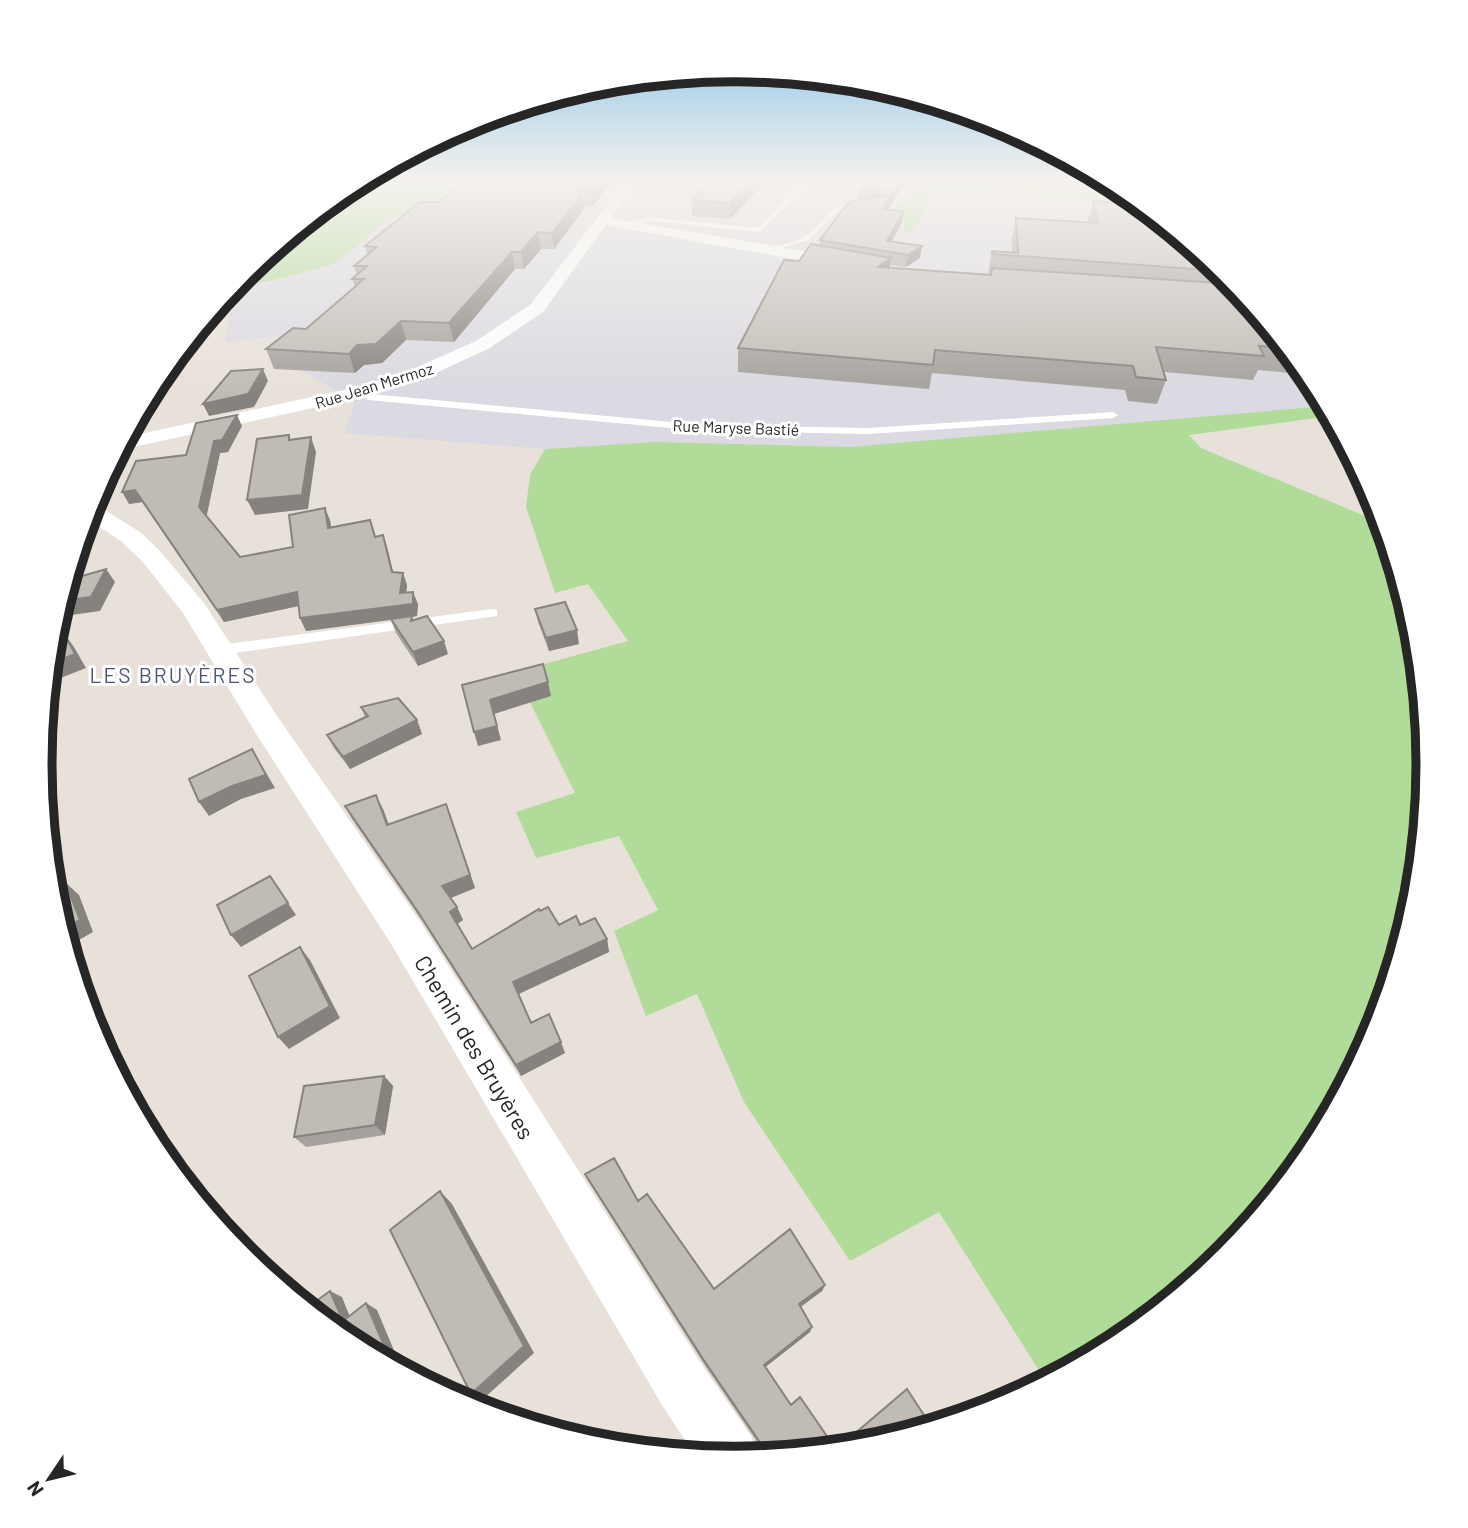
<svg xmlns="http://www.w3.org/2000/svg" width="1468" height="1528" font-family="Barlow,sans-serif">
<style>
.industrial{fill:#dbd9e1}
.green{fill:#b1db99}
.lines{fill:none;stroke-linecap:round;stroke-linejoin:round}
.path{stroke:#c2c2c2;stroke-width:2;stroke-dasharray:2.5 2;stroke-linecap:butt}
.service{fill:#fff;fill-rule:evenodd}
.minor{fill:#fff;fill-rule:evenodd}
.wall{fill:#a5a19c}
.shaded-wall{fill:#86837f}
.building{fill:#c0bbb5;stroke:#86837f;stroke-width:2}
.labels{text-anchor:middle;dominant-baseline:central;stroke-width:6;stroke-linejoin:round;paint-order:stroke}
.far-street-label{font-size:16px;fill:#262626;stroke:#fff}
.neighbourhood-label{font-size:21px;letter-spacing:2px;fill:#4b5472;stroke:#fff}
.near-street-label{font-size:23px;fill:#262626;stroke:#fff}
.rim{fill:none;stroke:#262626;stroke-width:9}
</style>
<rect width="100%" height="100%" fill="#e8e1d9"/>
<path class="industrial" d="M465 179H840L931 184 937 191 1138 203 1225 274 1311 379 1326 406 851 447 655 442 545 449 344 433 355 403 300 369 285 336 225 342 232 291 332 265 364 241 388 217 423 215Z"/>
<path class="green" d="M364 179H465L423 215 388 217 364 241 332 265 229 291 244 273 349 187Z
M943 182 1127 193 1138 203 937 191 911 234 905 232 904 221 894 219 901 213 898 207 917 188Z
M1326 406 1331 416 1189 435 1201 448 1382 523 1414 629 1428 764 1414 900 1375 1030 1311 1150 1224 1255 1119 1341 1045 1380 939 1212 850 1261 744 1102 697 994 646 1016 614 931 658 910 619 836 536 858 516 812 575 793 515 672 628 641 588 584 555 593 526 507 530 475 545 449 655 442 851 447Z"/>
<g class="lines">
<path class="path" d="M919 179 963 182
M1017 185 1086 189"/>
<path class="service" d="M664 179H670L666 182Z
M974 179H1009L1006 181Z
M1097 179H1103L1104 182 1117 186 1100 185Z
M807 180 812 181 759 232 651 221 623 226 620 224 651 217 757 228Z
M865 203 867 206 842 209 831 217 808 240 768 252 764 250C775 244 790 245 801 239 832 222 818 205 865 203Z
M362 389 371 394 703 425 868 428 1113 412 1118 415 1113 418 868 434 703 431 368 400 357 392Z
M492 609 497 610V616L220 655 213 650 220 645Z"/>
<path class="minor" d="M627 179H639L611 218 848 259 856 264 848 269 606 225 543 312 488 349 418 381 369 396 119 450 126 437 358 387 404 373 476 341 531 304Z
M92 502 140 532 160 551 204 603 277 716 421 923 702 1365 751 1436 758 1455 734 1458 694 1454 662 1405 393 947 255 732 183 613 142 561 122 542 87 518Z"/>
</g>
<path class="wall" d="M467 179H614L592 207 583 206 584 209 554 249H541L524 269H515L454 342 406 340 382 363 364 365 355 373 274 369 266 349 306 329 355 287 352 279 357 275 354 266 367 255 365 246 439 202Z
M715 179H777L769 187 762 186 730 219 692 216V200Z
M865 179H908L888 209 902 222 892 241 920 258 906 267 890 265V267L988 274 992 251 1012 253V238L1016 218 1088 223V220L1093 201 1140 204 1225 274 1303 369 1301 374 1258 370 1253 380 1164 372 1166 380 1157 404 1128 401 1125 390 932 373 929 389 738 372V348L799 261 820 246V240L858 200 866 181Z
M242 426 228 452 220 453 206 516 240 557 293 547 330 520 331 528 376 537 383 535 387 547 393 572 403 573 407 585 406 592 418 604 417 616 412 617 413 621 448 654 418 666 396 633 391 620 306 631 300 618 299 606 224 622 142 502 129 504 186 455Z
M535 609 579 644 549 651 538 622Z
M361 707 417 720 422 734 350 769 334 748 327 735 365 717Z
M345 806 383 809 388 824 451 818 475 888 451 898 457 907 463 920 457 924 472 949 540 911 559 925H580L607 939 609 952 519 994 531 1023 565 1053 521 1076 423 922 352 819Z
M384 1076 393 1086 385 1135 306 1147 294 1137Z
M585 1174 638 1201 714 1289 825 1285 822 1291 801 1307 810 1332 765 1367 791 1405 835 1448 766 1455 704 1364 589 1182Z"/>
<path class="shaded-wall" d="M601 179H614L592 207 590 191Z
M754 179H762V186L730 219V203Z
M769 179H777L769 187Z
M902 179H908L881 220 883 209Z
M882 190 881 201 857 203 859 192Z
M582 194 584 209 554 249 552 233Z
M904 211 902 222 886 253 887 241Z
M538 232 541 249 524 269 521 252Z
M922 246 920 258 906 267 908 255Z
M512 252 515 269 454 342 449 323Z
M891 258 888 279 878 267Z
M401 321 406 340 382 363 364 365 355 373 349 354 357 345Z
M263 369 268 381 254 407 209 416 203 404Z
M237 415 242 426 228 452 220 453 206 519 199 507 214 441Z
M311 437 316 452 308 509 255 515 247 500Z
M135 490 142 502 129 504 122 492Z
M325 508 330 520 333 541 328 528Z
M383 535 387 547 396 585 392 572Z
M75 559 76 561 74 595 67 584Z
M106 569 115 582 100 611 57 617 62 601Z
M403 573 407 585 405 605 413 592 418 604 417 616 412 617 416 630 411 621V617L306 631 300 618 400 593Z
M297 592 303 605 224 622 217 610Z
M577 630 579 644 549 651 546 638Z
M63 632 74 647 86 668 48 683 50 664Z
M444 641 448 654 418 666 413 652Z
M548 682 551 696 494 714 501 740 478 746 474 732 490 700Z
M417 720 422 734 350 769 343 757Z
M252 749 275 788 241 799 209 816 199 802Z
M376 795 383 809 394 838 387 825Z
M446 804 475 888 448 899 442 886Z
M270 876 296 915 241 947 231 935Z
M65 882 79 895 93 932 68 946 62 929Z
M457 907 463 920 456 925 450 912Z
M607 939 609 952 518 994 513 982Z
M300 947 310 960 340 1018 289 1049 278 1037Z
M561 1042 565 1053 521 1076 516 1065Z
M384 1076 393 1086 385 1135 375 1125Z
M440 1191 452 1204 534 1353 483 1399 471 1394Z
M825 1285 822 1291 797 1309 799 1304Z
M330 1291 342 1297 354 1327 343 1321Z
M366 1303 377 1310 398 1360 393 1364 383 1359Z
M812 1327 810 1332 763 1369 764 1365Z"/>
<path class="building" d="M467 179H601L590 191 575 190 582 194 552 233 538 232 521 252H512L449 323 401 321 376 344 357 345 349 354 266 349 293 328 306 329 364 279H352L367 266H354L377 247 365 246 420 202H439Z
M715 179H754L730 203 692 200Z
M868 179H902L883 209 904 211 887 241 922 246 908 255 820 240 847 204 853 201 887 196 882 190 859 192Z
M1093 201 1140 204 1221 271 992 254V251L1018 253 1016 218 1098 223Z
M811 244 891 258 878 267 991 275 992 268 1233 284 1286 348 1259 346 1264 356 1156 347 1166 380 1136 377 1133 366 935 350 933 365 738 348 784 260 799 261Z
M263 369 248 394 203 404 231 371Z
M237 415 222 440 214 441 199 507 240 557 293 547 289 515 325 508 328 528 370 520 375 537 383 535 392 572 403 573 400 593 413 592V604L300 618 297 592 217 610 135 490 122 492 136 461 186 455 196 423Z
M289 435V440L311 437 302 495 247 500 257 439Z
M106 569 91 597 62 601 68 580Z
M565 602 577 630 546 638 535 609Z
M412 616 411 621 427 616 444 641 413 652 391 619Z
M63 632 75 654 50 664 53 636Z
M543 664 548 682 490 700 497 726 474 732 462 685Z
M398 698 417 720 343 757 327 735 368 716 361 707Z
M252 749 266 775 232 786 199 802 189 779Z
M376 795 387 825 446 804 470 875 442 886 457 907 450 912 472 949 539 909 540 911 548 907 559 925 576 916 580 925 595 918 607 939 513 982 531 1023 549 1014 561 1042 516 1065 416 909 345 806Z
M270 876 288 903 231 935 217 905Z
M65 882 80 920 62 929 54 899 52 888Z
M300 947 330 1006 278 1037 249 976Z
M384 1076 375 1125 294 1137 304 1086Z
M614 1158 638 1201 647 1194 714 1289 790 1229 825 1285 799 1304 812 1327 764 1365 791 1405 800 1397 835 1448 768 1454 703 1359 585 1174Z
M440 1191 524 1346 471 1394 390 1230Z
M330 1291 343 1321 366 1303 388 1355 383 1359 348 1341 308 1307Z
M907 1389 931 1426 869 1444 839 1447Z"/>
<linearGradient id="sky" x2="0" y2="1"><stop stop-color="#79bce6"/><stop offset="0.46" stop-color="#f5f2ee"/><stop offset="1" stop-color="#f5f2ee" stop-opacity="0"/></linearGradient>
<rect width="1468" height="393" fill="url(#sky)"/>
<g class="labels">
<g class="far-street-label">
<text transform="translate(374 385) rotate(-17)">Rue Jean Mermoz</text>
<text transform="translate(736 427) rotate(2)">Rue Maryse Bastié</text>
</g>
<g class="neighbourhood-label">
<text x="173" y="674">LES BRUYÈRES</text>
</g>
<g class="near-street-label">
<text transform="translate(475 1047) rotate(59)">Chemin des Bruyères</text>
</g>
</g>
<path d="M0 0H1468V1528H0ZM52 764a682 682 0 1 1 1364 0a682 682 0 1 1-1364 0Z" fill="#fff" fill-rule="evenodd"/>
<path class="rim" d="M52 764a682 682 0 1 1 1364 0a682 682 0 1 1-1364 0Z"/>
<g transform="translate(49 1479) rotate(235)" stroke="#ffffff" stroke-width="5" paint-order="stroke">
<path d="M0-5L12 26L0 18L-12 26Z" fill="#262626"/>
<text y="-10" font-size="19" font-weight="bold" text-anchor="middle" fill="#262626">N</text>
</g>
</svg>
